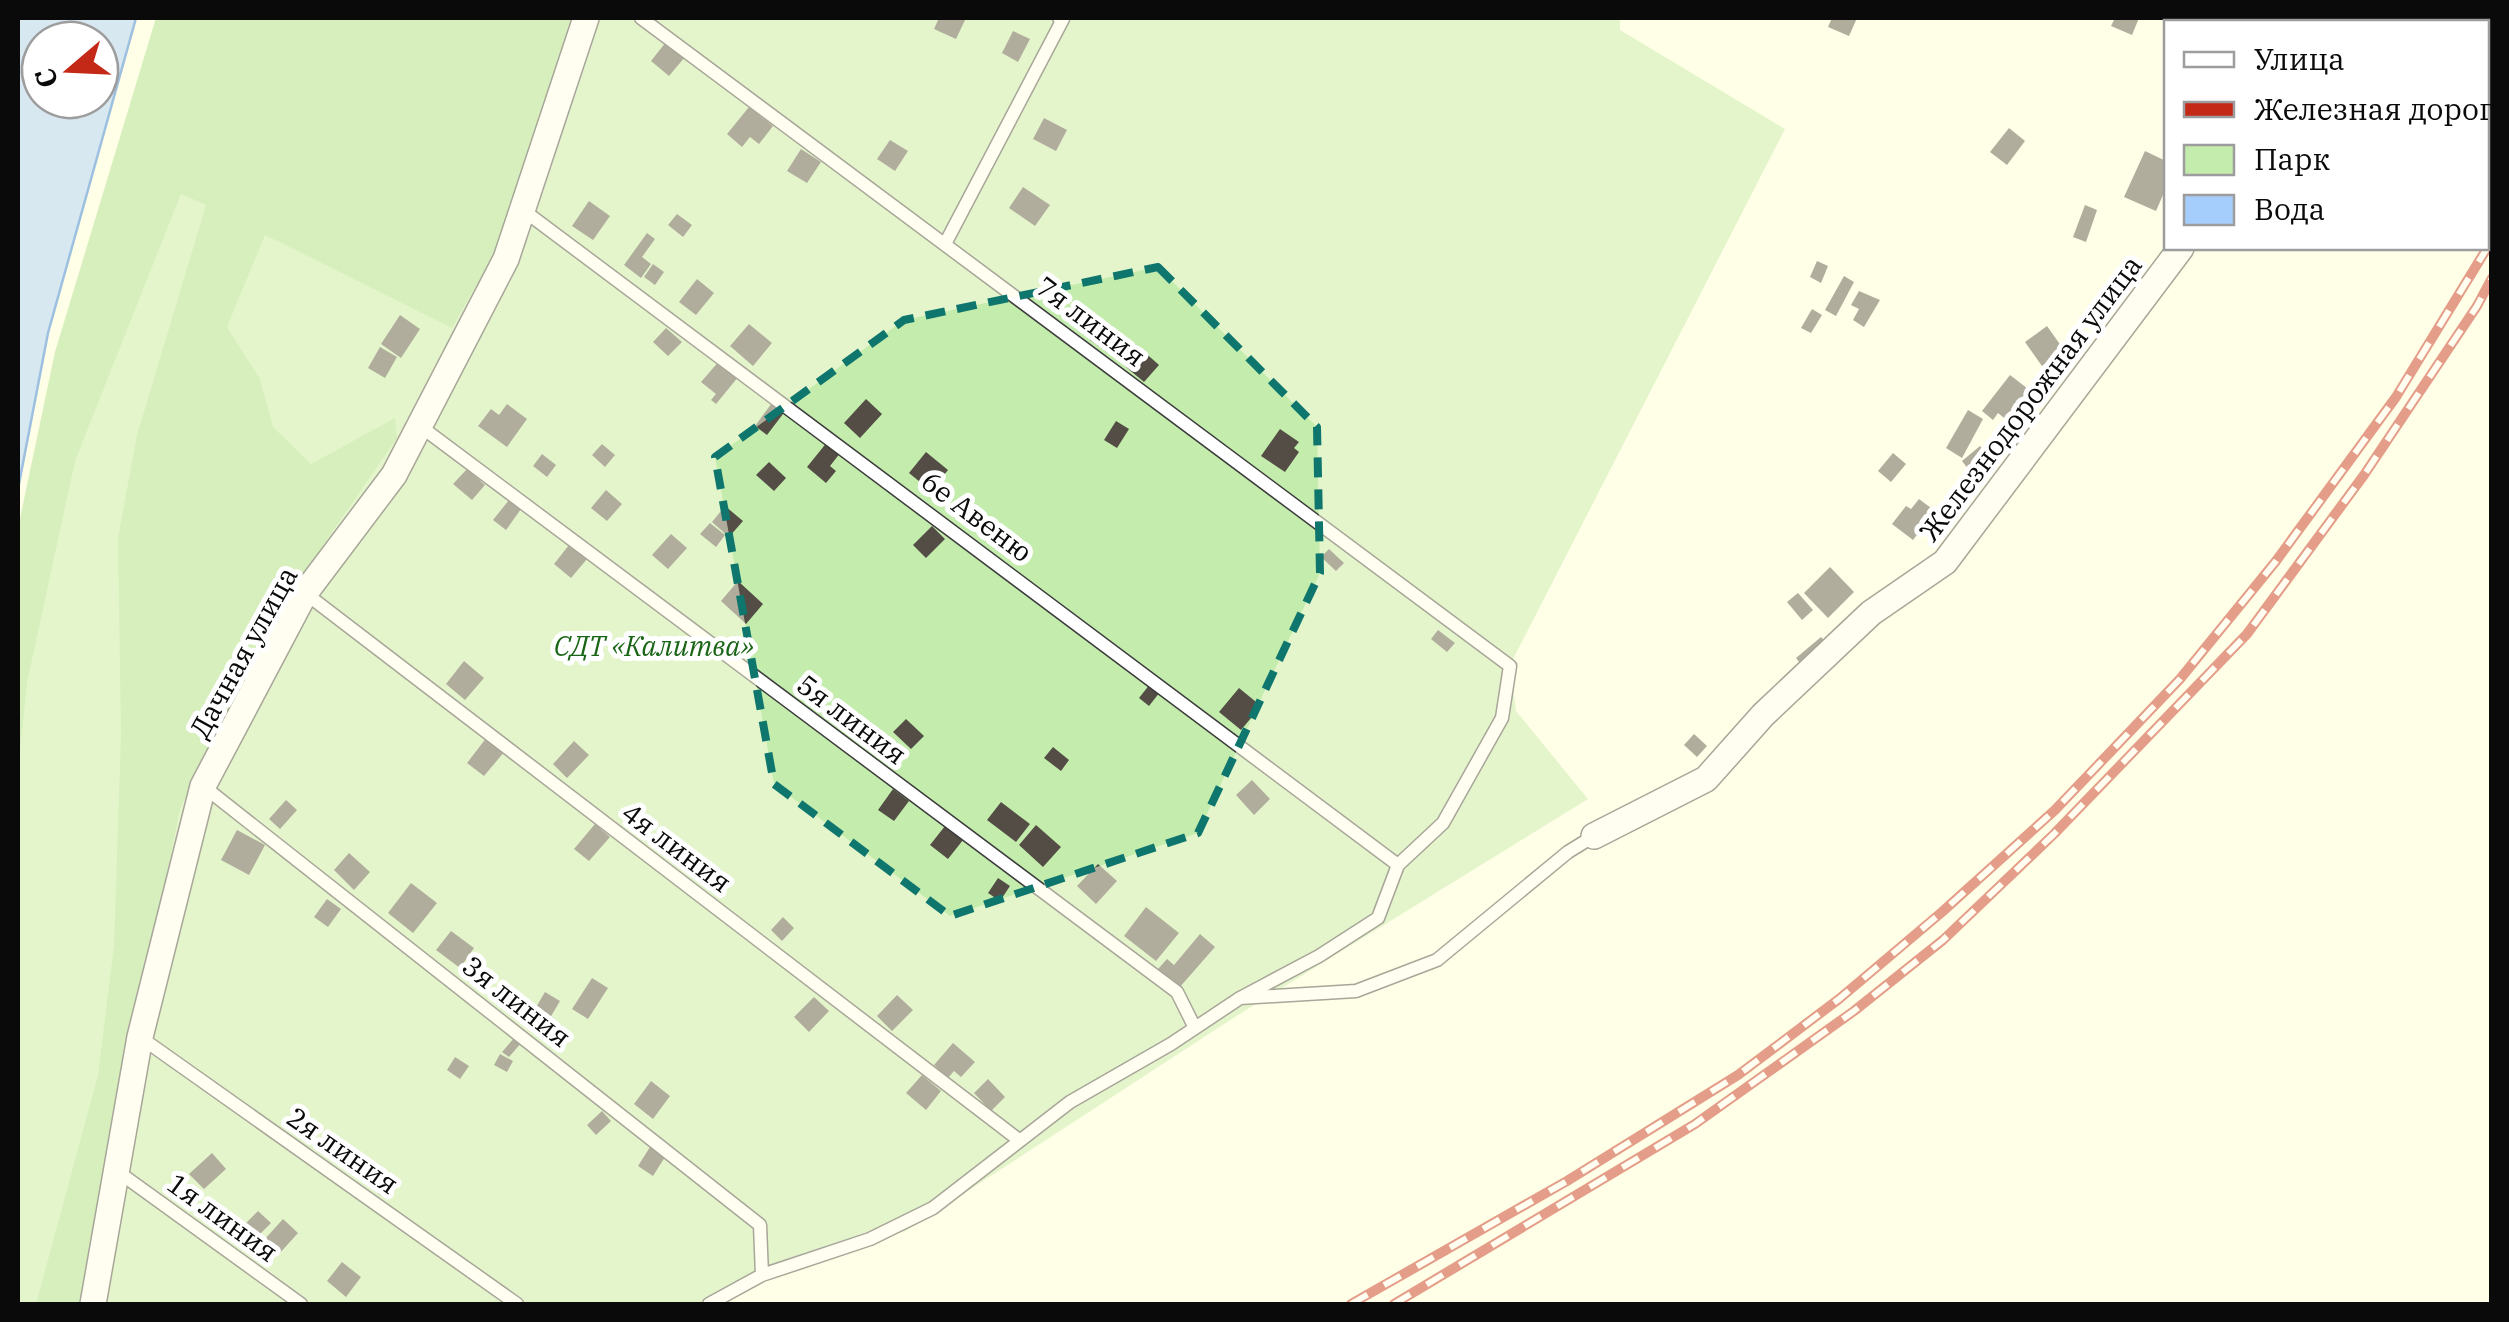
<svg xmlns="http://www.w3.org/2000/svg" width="2509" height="1322" font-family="'IBM Plex Serif',serif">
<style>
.green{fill:#c4ecad}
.forest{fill:#a4de8b}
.water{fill:#a6cefc;stroke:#2777d9;stroke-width:2.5;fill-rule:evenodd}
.building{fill:#534d45}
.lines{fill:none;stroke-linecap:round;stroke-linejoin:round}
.lane-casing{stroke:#3d3d3d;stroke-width:15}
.street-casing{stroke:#3d3d3d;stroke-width:28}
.lane{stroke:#fff;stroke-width:12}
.street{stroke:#fff;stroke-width:25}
.rail-casing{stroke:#c42917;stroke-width:10}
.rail{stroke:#fff;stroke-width:6;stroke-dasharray:19;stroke-linecap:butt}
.marked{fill:none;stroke:#0f766e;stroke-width:8;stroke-dasharray:20 12;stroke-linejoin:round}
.labels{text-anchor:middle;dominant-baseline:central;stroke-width:10;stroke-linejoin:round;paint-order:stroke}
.street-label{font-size:28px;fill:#0a0a0a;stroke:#fff}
.park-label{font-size:28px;font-style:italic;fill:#1a6516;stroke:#fff}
</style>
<rect width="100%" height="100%" fill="#fffee6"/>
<path class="green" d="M185 18H1620V30L1785 129 1510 665 1516 711 1588 799 1238 1015 906 1231 737 1287 715 1304H18V611Z"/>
<path class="forest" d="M156 18H572L491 259 452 328 265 235 227 327 260 379 273 427 311 464 395 418 397 438 277 612 180 809 80 1304H36L98 1075 114 945 121 735 118 538 137 435 206 205 181 194 75 461 27 683 18 771V528L55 352Z"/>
<path class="water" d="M18 18H136L48 333 18 489ZM40 40H100V100H40Z"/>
<path class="building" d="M939 18H966L956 39 934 29Z
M1832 18H1857L1849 36 1828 27Z
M2115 18H2139L2132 35 2111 26Z
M1013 31 1030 39 1018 62 1002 53Z
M666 42 685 57 669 76 651 61Z
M749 107 773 126 759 144 750 137 742 147 727 134Z
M1044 118 1067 130 1056 151 1033 139Z
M2009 128 2025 141 2007 165 1990 152Z
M890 140 908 151 895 171 877 159Z
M801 149 821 162 807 183 787 171Z
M2145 151 2166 161V188L2156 211 2124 197Z
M1023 187 1050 205 1035 226 1009 208Z
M589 201 610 216 593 240 572 226Z
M2085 205 2097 210 2086 242 2073 237Z
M677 214 692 225 683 237 668 225Z
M647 233 655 239 642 257 651 264 641 278 624 265Z
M1817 261 1828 266 1821 283 1810 277Z
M653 264 664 272 655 285 644 277Z
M1844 276 1854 282 1836 316 1825 310Z
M697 279 714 293 696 315 679 302Z
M1859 291 1880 300 1864 327 1853 320 1859 309 1851 305Z
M1812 309 1822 315 1811 333 1801 328Z
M400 315 420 329 401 358 381 344Z
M1104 322 1122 335 1108 353 1090 340Z
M749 324 772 343 753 366 730 346Z
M2047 326 2064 350 2042 366 2025 342Z
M666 328 682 342 668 356 653 342Z
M380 347 397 357 385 378 368 368Z
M1141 349 1159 365 1144 382 1126 367Z
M720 360 739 376 716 404 711 400 716 394 701 382Z
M2010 375 2032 392 2009 422 1998 413 1993 420 1982 411Z
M866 399 882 414 860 438 844 423Z
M774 400 786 410 767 435 755 426Z
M507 404 527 419 507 447 478 426 491 409 499 415Z
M1968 410 1983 419 1962 458 1946 448Z
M1116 421 1129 429 1117 448 1104 440Z
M1280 429 1299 442 1294 448 1299 452 1285 472 1261 456Z
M828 441 841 452 830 466 836 471 826 483 807 467Z
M602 444 615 455 605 467 592 455Z
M1980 446 1994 463 1975 478 1962 461Z
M926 452 948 470 931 491 909 473Z
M1893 453 1906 464 1891 482 1878 471Z
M542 454 556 465 547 477 533 466Z
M769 462 786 478 774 491 756 475Z
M467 469 485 485 472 500 453 484Z
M606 490 622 504 607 521 591 508Z
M1919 499 1935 511 1913 540 1892 524 1906 506 1911 509Z
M509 500 521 509 506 530 493 520Z
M725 506 743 521 729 537 712 522Z
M710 523 725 535 716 547 700 534Z
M932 526 945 539 926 558 913 545Z
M671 534 687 548 668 569 652 555Z
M569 545 587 559 571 578 554 564Z
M1329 549 1344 563 1336 571 1321 557Z
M1830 567 1854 592 1828 618 1804 593Z
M738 581 763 604 746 624 721 601Z
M1798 593 1813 610 1802 620 1787 602Z
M1438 630 1455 643 1447 652 1431 639Z
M1821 637 1829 646 1803 667 1796 658Z
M464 661 484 678 465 700 446 684Z
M1150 684 1160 692 1149 706 1139 698Z
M1239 688 1261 706 1241 730 1219 712Z
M906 719 924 736 911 749 893 732Z
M1694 734 1707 746 1697 757 1684 745Z
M487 737 505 751 484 776 467 763Z
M574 741 589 755 567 778 553 764Z
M1053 747 1069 760 1061 771 1044 758Z
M1252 780 1270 799 1254 815 1236 795Z
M893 789 909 801 894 821 878 810Z
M286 800 297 810 280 829 269 819Z
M1001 802 1030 824 1016 842 987 820Z
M595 824 610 837 589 861 574 849Z
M1036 825 1061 847 1043 867 1019 845Z
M945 826 963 840 948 859 930 845Z
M237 830 265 845 249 875 221 860Z
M349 853 370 872 354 890 334 870Z
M1098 864 1117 881 1096 904 1077 886Z
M998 878 1010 886 1000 901 988 893Z
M411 883 437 903 413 933 388 913Z
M327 899 341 909 328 927 314 917Z
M1146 907 1179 933 1156 961 1124 936Z
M783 917 794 928 782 941 771 930Z
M451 931 474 948 460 968 436 950Z
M1200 934 1215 947 1179 988 1158 969 1167 959 1174 965Z
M592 978 608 988 588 1019 572 1009Z
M545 992 560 1001 544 1028 529 1019Z
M897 995 913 1010 892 1031 877 1016Z
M814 997 829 1011 809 1032 794 1017Z
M515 1037 522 1042 509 1057 502 1052Z
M953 1043 975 1062 961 1077 954 1071 948 1078 934 1065Z
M500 1054 513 1061 507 1072 494 1065Z
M455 1057 469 1066 460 1079 447 1070Z
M922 1075 941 1091 926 1110 906 1093Z
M988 1079 1005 1097 991 1111 974 1093Z
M651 1081 670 1096 653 1119 634 1104Z
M602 1111 611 1121 596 1135 587 1125Z
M650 1147 665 1157 653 1176 638 1166Z
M212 1153 226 1169 204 1189 189 1174Z
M381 1170 394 1180 381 1196 369 1185Z
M258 1211 271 1223 256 1238 243 1226Z
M283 1219 298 1233 279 1254 264 1240Z
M342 1262 361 1277 346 1297 327 1281Z"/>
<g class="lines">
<defs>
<path id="lane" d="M641 18 1510 666 1502 718 1443 823 1398 865 1378 918 1319 956 1240 998
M523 210 1398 865
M945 244 1063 19 1059 18
M420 426 1177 992 1194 1026
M305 593 1019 1140
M203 786 760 1225 762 1275
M140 1037 517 1304
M117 1171 301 1304
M709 1304 762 1275 870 1239 933 1208 1070 1102 1171 1044 1240 998 1356 991 1437 960 1568 852 1594 836"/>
<path id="street" d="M2289 22 2292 18
M1594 836 1706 779 1763 715 1871 613 1945 562 2181 248
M93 1304 140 1037 203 786 305 593 394 475 506 259 586 18"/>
</defs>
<use href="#lane" class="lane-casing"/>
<use href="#street" class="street-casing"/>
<use href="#lane" class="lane"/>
<use href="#street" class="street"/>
<defs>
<path id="rail" d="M1351 1304 1567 1181 1738 1075 1839 999 1942 912 2055 810 2180 679 2276 561 2396 397 2492 240
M1394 1304 1695 1124 1854 1011 1943 940 2054 834 2247 634 2364 475 2477 306 2492 278"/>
</defs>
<use href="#rail" class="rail-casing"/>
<use href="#rail" class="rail"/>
</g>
<path d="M0 0H2509V1322H0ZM1158 267 1317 427 1320 573 1198 833 950 916 774 784 715 457 904 320Z" fill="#fffee6" fill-opacity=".55" fill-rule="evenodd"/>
<path class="marked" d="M1158 267 1317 427 1320 573 1198 833 950 916 774 784 715 457 904 320Z"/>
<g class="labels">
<g class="street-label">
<text transform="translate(1091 321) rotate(37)">7я линия</text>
<text transform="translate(2030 398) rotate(-53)">Железнодорожная улица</text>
<text transform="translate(977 516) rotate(37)">6е Авеню</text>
<text transform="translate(243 652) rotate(-61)">Дачная улица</text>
<text transform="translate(852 719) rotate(37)">5я линия</text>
<text transform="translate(677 847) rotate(37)">4я линия</text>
<text transform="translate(517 1001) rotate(38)">3я линия</text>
<text transform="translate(343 1150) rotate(35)">2я линия</text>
<text transform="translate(223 1217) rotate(36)">1я линия</text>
</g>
<g class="park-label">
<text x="654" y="645">СДТ «Калитва»</text>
</g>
</g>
<rect width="2509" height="1322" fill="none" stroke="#0a0a0a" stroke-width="40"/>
<rect x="2164" y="20" width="325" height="230" fill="#ffffff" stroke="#9d9d9d" stroke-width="2.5"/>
<rect x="2184" y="52" width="50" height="15" fill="#ffffff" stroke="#9d9d9d" stroke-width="2.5"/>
<text x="2254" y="70" font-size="30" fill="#0a0a0a">Улица</text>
<rect x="2184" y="102" width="50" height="15" fill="#c42917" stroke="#9d9d9d" stroke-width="2.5"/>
<text x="2254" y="120" font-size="30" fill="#0a0a0a">Железная дорога</text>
<rect x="2184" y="145" width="50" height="30" fill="#c4ecad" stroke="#9d9d9d" stroke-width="2.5"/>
<text x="2254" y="170" font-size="30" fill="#0a0a0a">Парк</text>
<rect x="2184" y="195" width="50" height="30" fill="#a6cefc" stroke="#9d9d9d" stroke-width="2.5"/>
<text x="2254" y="220" font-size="30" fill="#0a0a0a">Вода</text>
<g transform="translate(70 70) rotate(251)"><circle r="48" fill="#ffffff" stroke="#9d9d9d" stroke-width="2.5"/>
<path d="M0-8L18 38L0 25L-18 38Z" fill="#c42917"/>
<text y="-15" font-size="28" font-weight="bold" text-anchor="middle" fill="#0a0a0a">С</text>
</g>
</svg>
